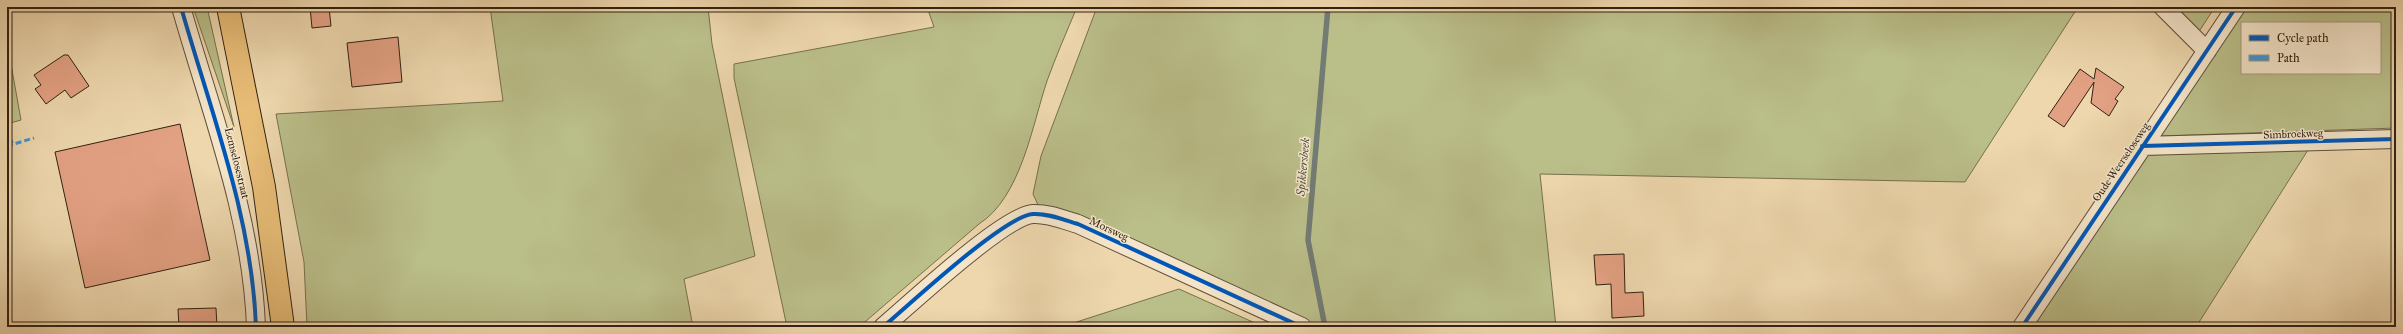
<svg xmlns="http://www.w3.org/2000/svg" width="2403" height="334" font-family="'IM FELL Great Primer',serif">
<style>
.green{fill:#babe89;stroke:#76704e;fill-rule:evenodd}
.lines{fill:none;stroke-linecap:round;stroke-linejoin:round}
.stream{stroke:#727b74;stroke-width:5.5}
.building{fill:#e3a183;stroke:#312112}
.minor-casing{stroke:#604e39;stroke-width:20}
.primary-casing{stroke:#312112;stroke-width:24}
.minor{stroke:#f4e5ca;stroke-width:18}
.primary{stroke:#e7bc76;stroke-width:22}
.quiet{stroke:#3d95d3;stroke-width:3;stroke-dasharray:6 3;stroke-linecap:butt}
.cycleway-casing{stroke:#f4e5ca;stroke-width:6}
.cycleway{stroke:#0057b8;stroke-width:4}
.labels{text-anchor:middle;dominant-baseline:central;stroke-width:3;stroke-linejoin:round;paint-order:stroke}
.street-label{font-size:11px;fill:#312112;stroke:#f4e5ca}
.water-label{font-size:12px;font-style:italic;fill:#524e43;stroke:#f4e5ca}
</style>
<rect width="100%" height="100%" fill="#eed7ad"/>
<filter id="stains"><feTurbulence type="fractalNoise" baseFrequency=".005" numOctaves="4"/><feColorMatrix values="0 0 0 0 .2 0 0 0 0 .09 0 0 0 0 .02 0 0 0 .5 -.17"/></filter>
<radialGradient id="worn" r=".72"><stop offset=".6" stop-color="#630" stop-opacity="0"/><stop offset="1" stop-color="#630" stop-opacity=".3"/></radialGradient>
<path class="green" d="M193 7H207L234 127Z
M490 7H708L712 44 755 256 684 279 693 327H307L304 262 276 114 503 101Z
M927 7H1077C1067 31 1056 56 1047 81 1032 126 1021 197 979 224L859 327H787L734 78V64L934 27Z
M1097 7H2078L1965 182 1540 174 1556 327H1320L1066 214 1038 205 1033 194 1041 156Z
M2174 7H2215L2198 33Z
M2244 7H2396V128L2160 136ZM2242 23H2380V73H2242Z
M7 42 21 120 7 124Z
M2308 150 2196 327H2033L2147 155Z
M1179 289 1264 327H1061Z"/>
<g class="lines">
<path class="stream" d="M1325 327 1308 240 1328 7"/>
</g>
<path class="building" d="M310 7H329L331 26 312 28Z
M398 37 402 82 352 87 347 43Z
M64 55H68L89 86 71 98 65 90 46 104 35 89 41 85 34 75Z
M2096 68 2124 87 2115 99 2118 101 2109 116 2091 103 2094 82 2064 127 2048 116 2080 69 2094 79Z
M180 124 210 260 85 288 55 152Z
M1624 254 1625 293 1643 292 1644 316 1612 318 1611 284 1596 285 1594 255Z
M216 308 217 327H179L178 309Z"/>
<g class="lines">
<defs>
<path id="minor" d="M181 7C211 113 252 216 256 327
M2163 7 2207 51
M2142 146 2396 139
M883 327C909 305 1004 216 1033 214 1048 213 1064 220 1078 224L1302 327
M2022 327 2236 7"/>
<path id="primary" d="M228 7 264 187 283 327"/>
</defs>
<use href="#minor" class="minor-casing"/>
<use href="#primary" class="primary-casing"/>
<use href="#minor" class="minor"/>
<use href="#primary" class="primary"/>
<path class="quiet" d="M7 123 12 143
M7 146 34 138"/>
<defs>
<path id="cycleway" d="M181 7C211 113 252 216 256 327
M2142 146 2396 139
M883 327C909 305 1004 216 1033 214 1048 213 1064 220 1078 224L1302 327
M2022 327 2236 7"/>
</defs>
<use href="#cycleway" class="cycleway-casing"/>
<use href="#cycleway" class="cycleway"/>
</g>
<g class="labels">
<g class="street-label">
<text transform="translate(2293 134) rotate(-2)">Simbroekweg</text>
<text transform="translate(2121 162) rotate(-56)">Oude Weerseloseweg</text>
<text transform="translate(237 163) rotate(76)">Lemselosestraat</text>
<text transform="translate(1109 229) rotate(25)">Morsweg</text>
</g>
<g class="water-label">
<text transform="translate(1303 167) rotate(-85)">Spikkersbeek</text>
</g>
</g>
<rect width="2403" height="334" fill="none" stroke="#eed7ad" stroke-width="24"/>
<rect x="8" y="8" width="2387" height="318" fill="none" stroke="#312112" stroke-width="2"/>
<rect x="12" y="12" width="2379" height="310" fill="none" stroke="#312112"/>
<rect x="2241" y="22" width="140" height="52" fill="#f4e5ca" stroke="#a69780"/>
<rect x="2249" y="35" width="20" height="6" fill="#0057b8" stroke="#a69780"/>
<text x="2277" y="42" font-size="12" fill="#312112">Cycle path</text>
<rect x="2249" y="55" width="20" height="6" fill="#3d95d3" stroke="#a69780"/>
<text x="2277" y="62" font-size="12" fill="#312112">Path</text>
<rect width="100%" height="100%" filter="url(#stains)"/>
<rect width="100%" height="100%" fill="url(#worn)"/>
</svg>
